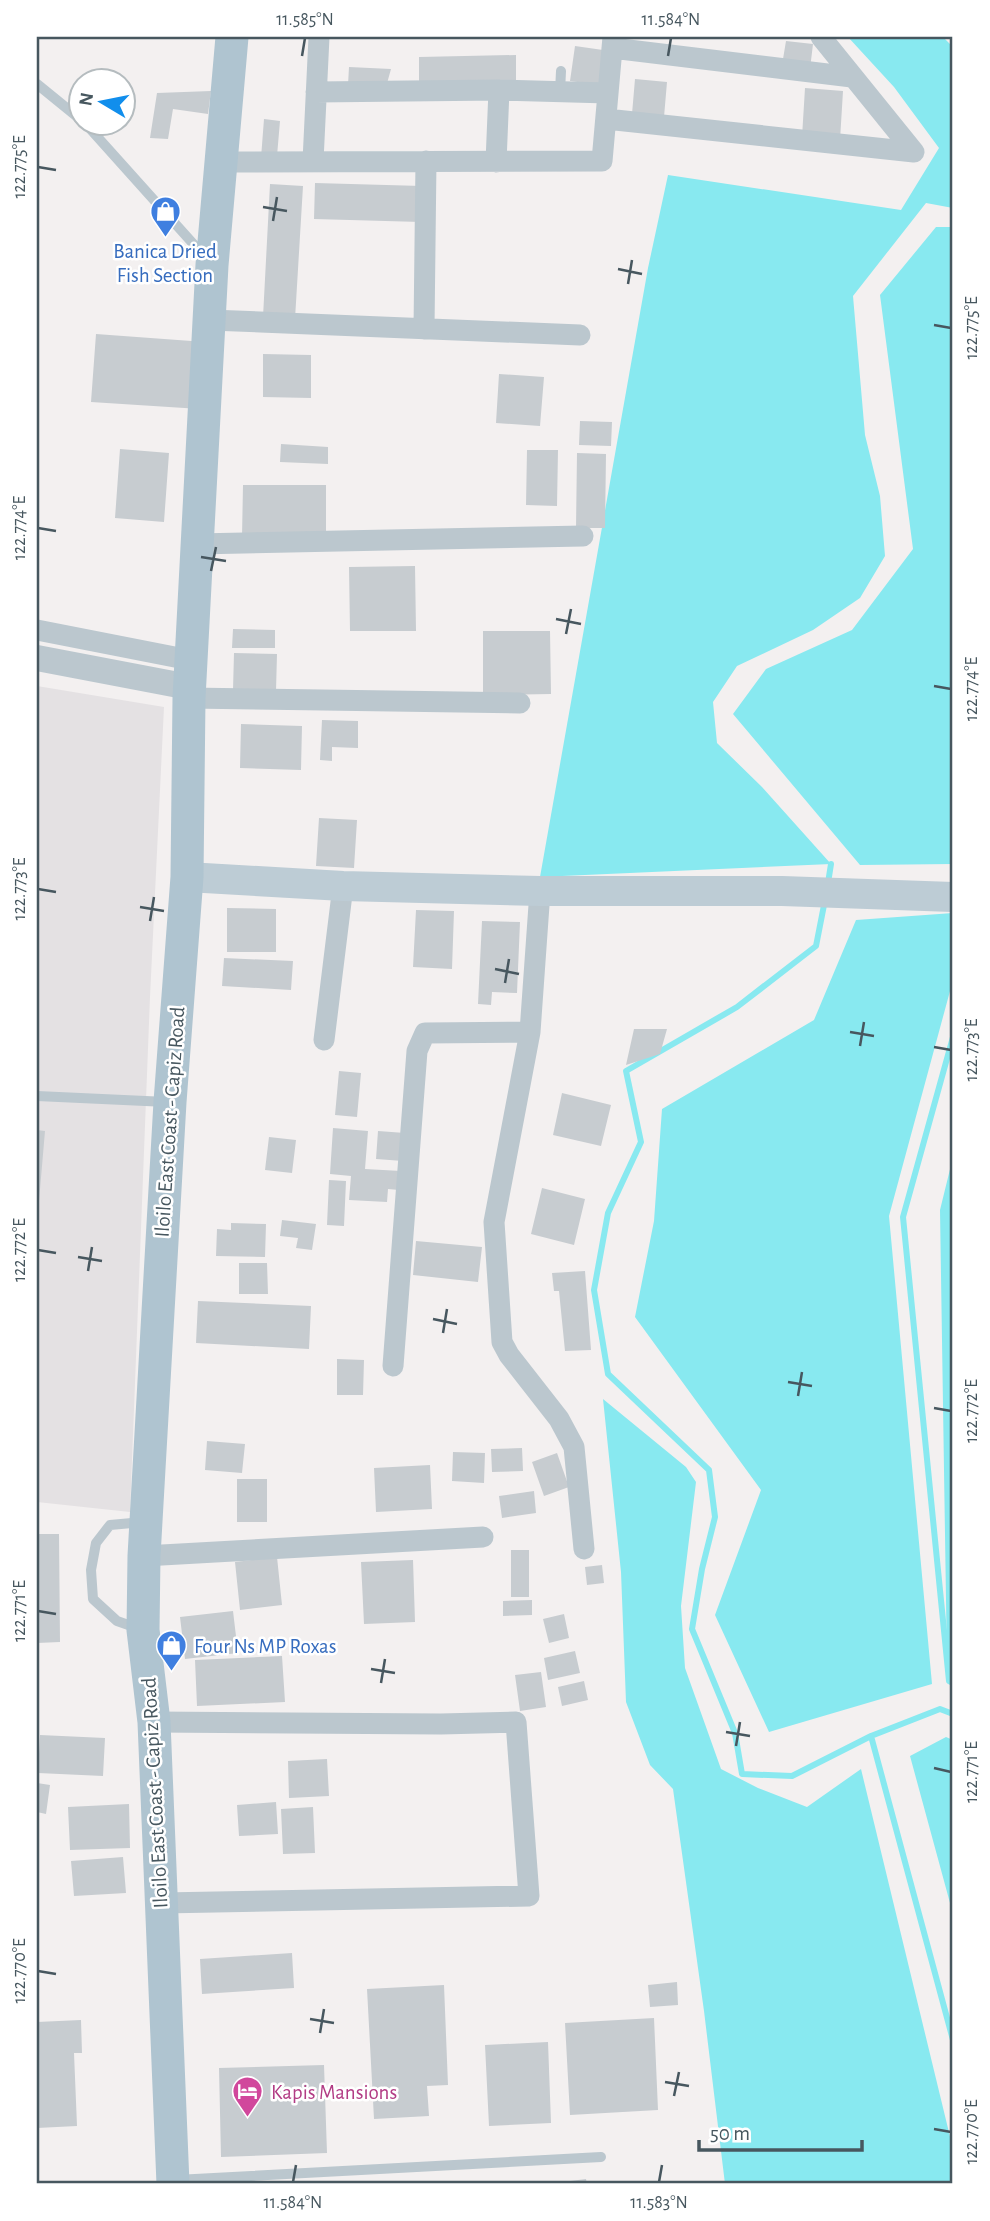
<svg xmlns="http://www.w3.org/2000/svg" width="990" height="2221" font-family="'Alegreya Sans',sans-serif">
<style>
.education{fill:#e4e1e3}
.water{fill:#88e9f0}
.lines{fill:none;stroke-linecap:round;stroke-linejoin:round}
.stream{stroke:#88e9f0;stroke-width:6}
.building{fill:#c7ccd0}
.service{stroke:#bbc7ce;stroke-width:10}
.minor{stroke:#bbc7ce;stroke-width:21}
.tertiary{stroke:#bbc7ce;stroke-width:26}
.secondary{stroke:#bdccd5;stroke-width:30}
.primary{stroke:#afc4d0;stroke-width:33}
.ticks{fill:none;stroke:#47575f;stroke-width:2.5}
.labels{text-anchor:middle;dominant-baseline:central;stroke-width:5;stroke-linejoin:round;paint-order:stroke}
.shop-label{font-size:21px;fill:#366cbe;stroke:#fff}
.street-label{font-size:21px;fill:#47575f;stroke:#fff}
.hotel-label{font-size:21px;fill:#b23c85;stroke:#fff;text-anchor:start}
.neatline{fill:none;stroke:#47575f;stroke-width:2.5}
.ticks-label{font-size:18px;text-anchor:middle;fill:#47575f}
</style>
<rect width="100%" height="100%" fill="#f3f0f0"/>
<path class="education" d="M37 686 164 707 150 997 130 1512 37 1502Z"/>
<path class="water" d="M848 37H943L953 47V208L926 203 853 296 865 435 880 496 885 556 860 598 813 630 737 666 713 702 717 743 762 787 831 864 540 877 648 268 668 175 901 210 939 148 894 87Z
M936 227H953V864L860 865 733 714 766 669 852 630 913 549 880 295Z
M953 913V980L889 1216 932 1684 769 1732 715 1615 761 1490 635 1317 654 1221 662 1109 814 1020 856 920Z
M953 1157V1666L947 1664 940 1210Z
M603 1399 686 1467 696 1482 681 1606 685 1668 721 1769 758 1788 807 1807 861 1769 953 2149V2184H725L704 2011 673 1789 650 1765 626 1702 621 1572Z
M946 1737 953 1740V1914L910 1756Z"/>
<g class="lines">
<path class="stream" d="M828 883 831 864
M825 900 816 946 737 1007 626 1071 641 1142 608 1213 594 1290 608 1374 709 1470 715 1517 702 1569 692 1629 735 1733 742 1774 792 1776 871 1736 953 2040
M953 1037 903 1217 949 1681 953 1683
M871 1736 940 1709 953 1714"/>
</g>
<path class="building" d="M786 41 813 44 810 69 782 65Z
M575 46 603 50 599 85 570 81Z
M516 55V80L419 82V57Z
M349 67 391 69 386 87 348 85Z
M635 79 667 82 664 117 632 114Z
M805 88 843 91 840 140 802 137Z
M211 91 208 114 173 109 168 139 150 138 157 93Z
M264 119 280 121 277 156 261 158Z
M315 183 422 186 421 222 314 219Z
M270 184 303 186 295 319 263 317Z
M96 334 205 342 200 409 91 402Z
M263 354 311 355V398L263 397Z
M499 374 544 377 540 426 496 423Z
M580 421 612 422 611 446 579 445Z
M281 444 328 447V464L280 462Z
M120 449 169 453 164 522 115 518Z
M527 450H558L557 506 526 505Z
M577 453 606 454 605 528H576Z
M243 485H326V538L242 537Z
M415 566 416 631H350L349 567Z
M233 629 275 630V648H232Z
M483 631H550L551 694 483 695Z
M234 653 277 654 276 691 233 690Z
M322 720 358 721V748L332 747V761L320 760Z
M241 724 302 726 301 770 240 768Z
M319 818 357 820 354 868 316 866Z
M227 908 276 909V952H227Z
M416 910 454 911 452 969 413 967Z
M482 921 520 922 517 993 492 992 491 1005 478 1004Z
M224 958 293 961 291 990 222 986Z
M634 1029H667L660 1054 626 1065Z
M339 1071 361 1073 357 1117 335 1115Z
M562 1093 611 1105 601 1146 553 1135Z
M333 1128 368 1131 365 1169 401 1171 399 1190 388 1189 387 1202 349 1200 351 1176 330 1174Z
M37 1130 45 1131 39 1201H37Z
M378 1131 405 1133 403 1161 376 1159Z
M269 1137 296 1140 292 1173 265 1170Z
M329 1180 346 1181 344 1226 327 1225Z
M542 1188 585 1199 574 1245 531 1234Z
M282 1220 316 1224 312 1250 296 1248 298 1238 280 1236Z
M231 1223 266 1224 265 1257 216 1256 217 1229 231 1230Z
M416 1241 482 1247 478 1282 413 1275Z
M239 1263H267L268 1294H239Z
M585 1271 591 1350 565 1351 559 1291H554L552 1273Z
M198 1301 311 1306 309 1349 196 1343Z
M337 1359 364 1360 363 1395H337Z
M207 1441 245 1444 242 1473 205 1470Z
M522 1448 523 1471 492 1472 491 1449Z
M453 1452 485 1453 484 1483 452 1481Z
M557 1453 569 1487 544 1496 532 1462Z
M430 1465 432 1509 376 1512 374 1468Z
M237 1479H267V1522H237Z
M534 1491 536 1513 502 1518 499 1496Z
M37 1534H59L60 1642 37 1643Z
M511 1550H529V1597H511Z
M277 1557 282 1605 240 1610 235 1562Z
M413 1560 415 1622 364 1624 361 1562Z
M602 1565 604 1583 587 1585 585 1567Z
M532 1600V1615L503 1616V1601Z
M233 1611 238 1653 185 1659 180 1617Z
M564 1614 569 1638 549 1643 543 1619Z
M575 1651 580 1673 548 1680 544 1658Z
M282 1656 285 1702 197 1706 195 1660Z
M541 1672 546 1707 520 1711 515 1675Z
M584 1681 588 1700 562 1706 558 1687Z
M40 1735 105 1738 103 1776 38 1773Z
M327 1759 329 1796 289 1798 288 1761Z
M37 1783 50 1785 46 1814 37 1812Z
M276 1802 278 1834 239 1836 237 1805Z
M129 1804 130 1848 70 1850 68 1807Z
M313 1807 315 1853 283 1854 281 1809Z
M123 1857 126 1893 74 1896 71 1861Z
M292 1953 294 1988 202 1994 200 1959Z
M677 1982 678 2005 650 2007 648 1985Z
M444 1985 448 2085 427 2086 429 2116 374 2119 367 1989Z
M654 2018 658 2110 570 2115 565 2023Z
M81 2020 82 2053H74L77 2126 37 2128V2022Z
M548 2042 551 2123 489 2126 485 2045Z
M324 2065 327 2153 221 2157 219 2068Z
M586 2179 587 2184H555V2183Z"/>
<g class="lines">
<path class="service" d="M37 84 80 119
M560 92 561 71
M84 122 206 258
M37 1096 167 1102
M137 1628 117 1621 93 1599 91 1570 96 1543 110 1525 143 1522
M176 2180 601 2157"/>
<path class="minor" d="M821 37 914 152
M612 48 852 77
M316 92 499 90 608 93
M606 119 914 152
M313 161 319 37
M221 162 602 161 613 37
M496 162 499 90
M210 320 580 335
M424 329 426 161
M196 544 583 536
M37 630 190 660
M189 698 520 703
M540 891 530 1032 494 1222 502 1342 509 1355 559 1419 574 1447 584 1549
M324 1040 343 886
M393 1366 417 1051 425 1033 530 1032
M144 1556 483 1537
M154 1722 441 1724 516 1722 529 1896 162 1903"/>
<path class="tertiary" d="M37 658 189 687"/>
<path class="secondary" d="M187 877 343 886 540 891H782L953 897"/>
<path class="primary" d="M173 2184 154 1722 143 1630 144 1556 170 1102 187 877 189 698 212 265 232 37"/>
</g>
<path class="ticks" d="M302 56 305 38M668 56 671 38M38 167 56 170M263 207 287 211M273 221 277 197M618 269 642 274M628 284 632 260M934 325 951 328M38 528 56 531M201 557 226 561M211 571 216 547M556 619 581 624M566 634 571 609M934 686 951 689M38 889 56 892M140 907 164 911M150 921 154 897M495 969 519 974M505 983 509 959M850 1032 874 1036M860 1046 864 1022M934 1047 951 1050M38 1250 56 1253M78 1257 102 1261M88 1271 92 1247M433 1319 457 1324M443 1333 447 1309M788 1382 812 1386M798 1396 802 1372M934 1408 951 1411M38 1611 56 1614M371 1669 395 1673M381 1683 385 1659M726 1732 750 1736M736 1746 740 1722M934 1768 951 1772M38 1971 56 1974M310 2019 334 2023M320 2033 324 2009M665 2082 689 2086M674 2096 679 2072M934 2129 951 2132M293 2182 296 2165M659 2182 662 2165"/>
<defs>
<symbol id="shop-pin" viewBox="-11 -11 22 30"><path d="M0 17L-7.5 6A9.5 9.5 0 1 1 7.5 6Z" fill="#3f7fe0" stroke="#fff"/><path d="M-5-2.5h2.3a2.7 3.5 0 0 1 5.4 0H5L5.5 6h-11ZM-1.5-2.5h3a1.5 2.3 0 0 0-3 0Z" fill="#fff"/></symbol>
<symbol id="hotel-pin" viewBox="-11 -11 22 30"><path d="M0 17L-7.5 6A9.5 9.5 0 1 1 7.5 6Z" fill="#d1479c" stroke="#fff"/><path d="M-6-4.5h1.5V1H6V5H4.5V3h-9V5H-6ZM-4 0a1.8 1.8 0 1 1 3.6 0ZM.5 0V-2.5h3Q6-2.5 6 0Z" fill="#fff"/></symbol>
</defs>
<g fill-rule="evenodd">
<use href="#shop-pin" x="148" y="194" width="35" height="47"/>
<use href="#shop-pin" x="154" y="1628" width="35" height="47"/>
<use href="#hotel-pin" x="230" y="2074" width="35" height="47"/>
</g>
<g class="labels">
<g class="shop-label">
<text x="165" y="251">Banica Dried<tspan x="165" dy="24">Fish Section</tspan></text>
<text x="194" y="1646" text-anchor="start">Four Ns MP Roxas</text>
</g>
<g class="street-label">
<text transform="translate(170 1122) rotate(-86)">Iloilo East Coast - Capiz Road</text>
<text transform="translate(155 1793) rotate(-93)">Iloilo East Coast - Capiz Road</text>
</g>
<g class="hotel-label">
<text x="271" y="2092">Kapis Mansions</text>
</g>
</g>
<rect width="990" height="2221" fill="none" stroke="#ffffff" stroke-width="77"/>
<g transform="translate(102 102) rotate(280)"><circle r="33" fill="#ffffff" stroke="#b5bcbf" stroke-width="2"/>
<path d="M0-5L12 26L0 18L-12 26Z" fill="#118eec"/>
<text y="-10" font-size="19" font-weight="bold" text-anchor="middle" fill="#47575f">N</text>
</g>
<path d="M699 2140v10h163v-10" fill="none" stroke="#47575f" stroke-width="3.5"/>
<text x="710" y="2140" font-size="21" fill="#47575f" stroke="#ffffff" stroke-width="5" paint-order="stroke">50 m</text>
<rect x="38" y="38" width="913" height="2144" class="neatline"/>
<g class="ticks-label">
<text x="305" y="25">11.585°N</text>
<text x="671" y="25">11.584°N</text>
<text transform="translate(19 167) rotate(-90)" y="6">122.775°E</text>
<text transform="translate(971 328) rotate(-90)" y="6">122.775°E</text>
<text transform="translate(19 528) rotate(-90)" y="6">122.774°E</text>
<text transform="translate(971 689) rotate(-90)" y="6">122.774°E</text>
<text transform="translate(19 889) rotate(-90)" y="6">122.773°E</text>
<text transform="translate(971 1050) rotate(-90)" y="6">122.773°E</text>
<text transform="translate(19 1250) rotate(-90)" y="6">122.772°E</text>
<text transform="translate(971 1411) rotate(-90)" y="6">122.772°E</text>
<text transform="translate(19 1611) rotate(-90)" y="6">122.771°E</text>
<text transform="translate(971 1772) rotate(-90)" y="6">122.771°E</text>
<text transform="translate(19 1971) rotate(-90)" y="6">122.770°E</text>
<text transform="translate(971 2132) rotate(-90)" y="6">122.770°E</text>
<text x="293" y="2208">11.584°N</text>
<text x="659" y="2208">11.583°N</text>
</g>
</svg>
